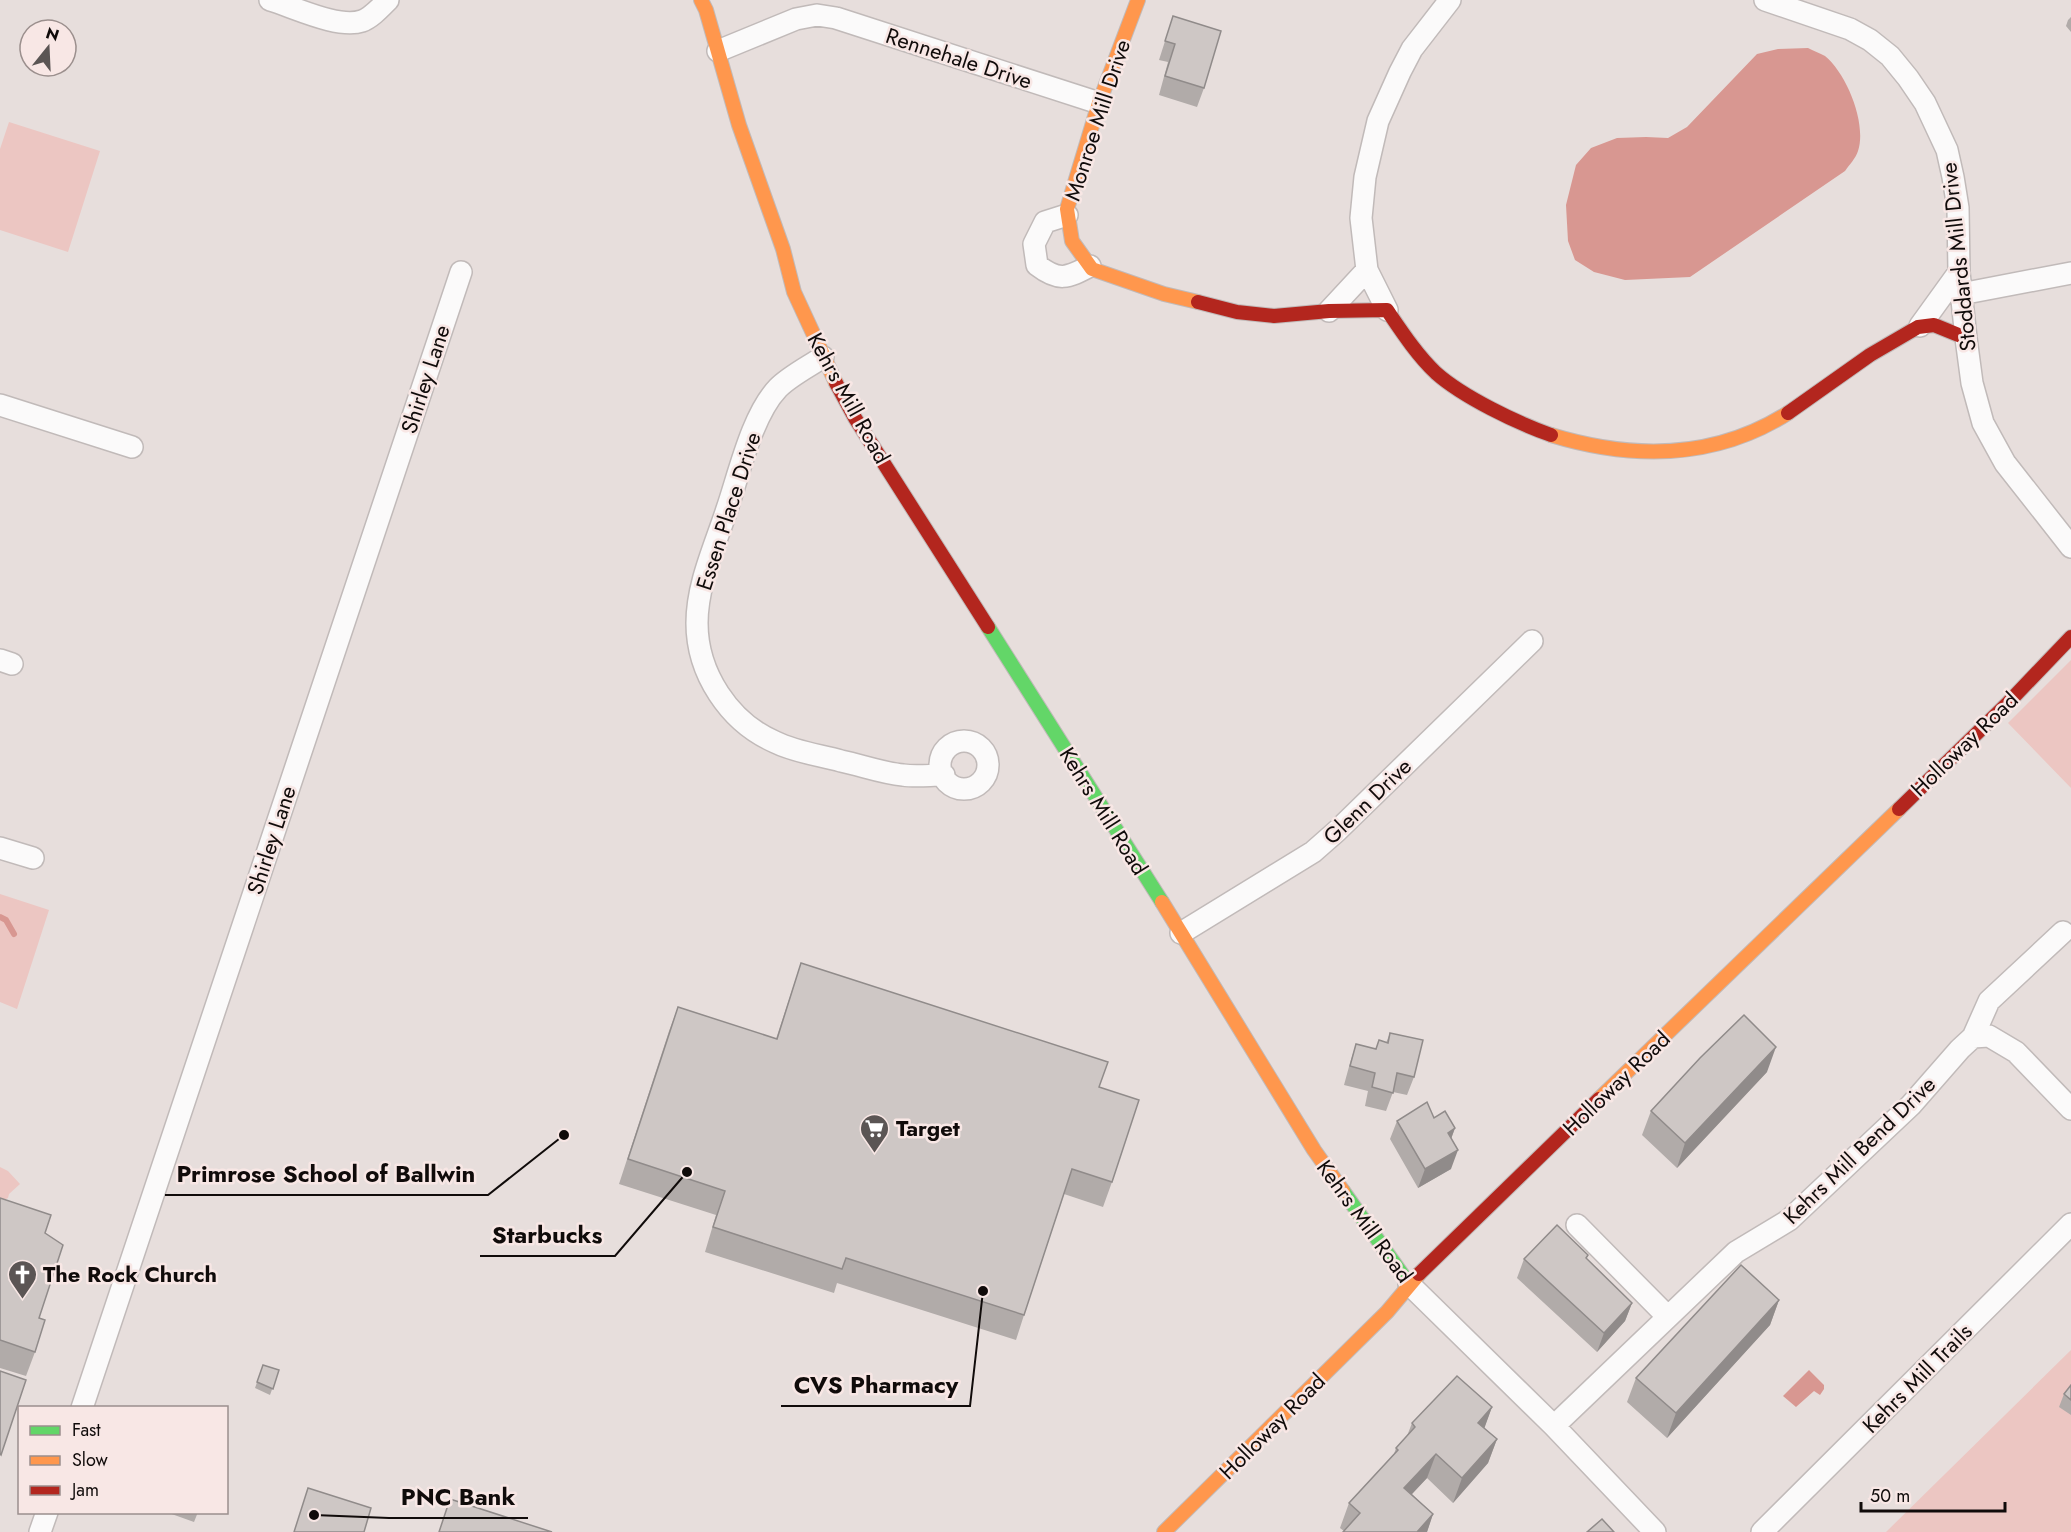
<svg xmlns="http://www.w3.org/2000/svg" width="2071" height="1532" font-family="Jost,sans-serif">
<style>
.green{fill:#ecc6c2}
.water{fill:#d89791}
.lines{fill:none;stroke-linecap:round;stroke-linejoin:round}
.stream{stroke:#d89791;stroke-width:6}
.street-casing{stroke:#c1bab9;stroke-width:24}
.fast-casing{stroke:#c1bab9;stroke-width:16}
.slow-casing{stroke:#c1bab9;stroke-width:16}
.jam-casing{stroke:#c1bab9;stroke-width:16}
.street{stroke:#fbfafa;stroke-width:21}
.fast{stroke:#63d668;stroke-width:14}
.slow{stroke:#ff974d;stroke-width:14}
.jam{stroke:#b3261e;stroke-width:14}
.wall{fill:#b1aba9}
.shaded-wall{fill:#908b8a}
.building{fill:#cec7c5;stroke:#908b8a;stroke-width:1.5}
.labels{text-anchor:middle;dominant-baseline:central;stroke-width:5;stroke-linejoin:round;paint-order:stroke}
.street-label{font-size:22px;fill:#100b0a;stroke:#f8e7e5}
.poi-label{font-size:22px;font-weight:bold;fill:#100b0a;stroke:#f8e7e5;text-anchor:start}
.leader{fill:none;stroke:#100b0a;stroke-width:2}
.callout-dot{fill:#100b0a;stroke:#f8e7e5;stroke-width:2}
.callout-label{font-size:24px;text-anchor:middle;font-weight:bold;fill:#100b0a;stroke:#f8e7e5;stroke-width:5;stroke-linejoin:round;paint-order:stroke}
</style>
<rect width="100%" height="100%" fill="#e7dedc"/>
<path class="green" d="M9 122 100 151 68 252 0 230V149Z
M2071 660V788L2008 723Z
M0 894 49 910 17 1009 0 1002Z
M0 1167 8 1171 20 1184 9 1194 8 1198 0 1202Z
M2071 1350V1532H1886Z"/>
<path class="water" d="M1808 48C1813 51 1820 53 1825 56 1847 74 1867 124 1858 151 1856 158 1849 165 1845 171L1690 277 1625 280 1594 272 1575 260 1568 241 1566 205 1576 165 1591 148 1617 138 1646 137 1668 138 1687 127 1757 54 1778 49Z
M1809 1370 1824 1385V1389L1820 1395 1814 1391 1796 1407 1783 1396Z"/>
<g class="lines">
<path class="stream" d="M0 917 6 920 14 934"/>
<defs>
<path id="street" d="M270 0C294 7 338 29 362 21 371 18 381 7 388 0
M1765 0 1850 29 1870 40 1890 56 1908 78 1925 103 1947 150 1953 177 1958 208 1959 272 1966 338 1972 383 1983 423 2005 463 2071 547
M718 51 796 19 817 15 836 18 1099 103
M1067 215 1045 222 1034 244 1037 265C1059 282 1067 278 1090 266
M1961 294 2071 273
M1387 310 1367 270 1361 218 1365 177 1378 121 1400 72 1412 49 1450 0
M1329 311 1367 270
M1920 326 1959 272
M823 357C808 367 790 376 778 388 752 415 739 474 727 509 715 546 697 584 697 623 697 673 729 722 775 742 795 752 819 755 841 761 861 765 882 773 903 775 916 777 930 775 944 775
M0 405 132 447
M0 660 12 664
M940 765a24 24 0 1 1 48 0a24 24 0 1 1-48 0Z
M0 848 33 858
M1181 933 1313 852 1338 830 1532 641
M1973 1037 1989 1036 2016 1052 2071 1109
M1577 1225 1667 1316
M1409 1284 1554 1426 1655 1532
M82 1408 461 272
M1554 1426 1736 1252 1789 1220 1911 1105 1960 1049 1973 1037 1989 1001 2063 932
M40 1532 47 1512
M1762 1532 2071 1224"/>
<path id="fast" d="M988 627 1162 902
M1343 1191 1409 1284"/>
<path id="slow" d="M701 0 706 10 739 125 783 249 794 292 836 383
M1138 0 1099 103 1067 209 1072 241 1092 269 1164 294 1198 302
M1551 435C1633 460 1714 460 1788 413
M1162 902 1314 1150 1343 1191
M1599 1099 1899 809
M1164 1532 1387 1312 1419 1274"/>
<path id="jam" d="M1198 302 1237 312 1274 316 1329 311 1387 310C1402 332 1417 355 1436 373 1463 397 1517 423 1551 435
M836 383 855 418 988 627
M1788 413 1870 355 1918 327 1934 325 1966 338
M1899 809 2007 704 2071 637
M1419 1274 1599 1099"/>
</defs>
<use href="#street" class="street-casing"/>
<use href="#fast" class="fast-casing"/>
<use href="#slow" class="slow-casing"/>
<use href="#jam" class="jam-casing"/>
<use href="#street" class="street"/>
<use href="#fast" class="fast"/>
<use href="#slow" class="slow"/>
<use href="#jam" class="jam"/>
</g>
<path class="wall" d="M1173 16 1204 88 1197 107 1159 95 1168 62 1159 60Z
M2071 17V32L2066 26 2068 20Z
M801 963 1099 1087 1112 1182 1103 1207 1064 1194 1024 1315 1016 1340 837 1283 834 1293 705 1252 716 1215 619 1184 669 1031 678 1007 776 1039Z
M1390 1033 1414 1077 1407 1095 1393 1092 1386 1111 1365 1106 1368 1091 1344 1085 1350 1063 1356 1044 1375 1049 1386 1043Z
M1767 1072 1677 1168 1642 1135 1651 1111Z
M1434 1118 1455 1128 1451 1139V1169L1418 1188 1390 1139 1397 1121Z
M0 1198 45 1233 39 1318 35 1352 26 1376 0 1368Z
M1588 1255 1586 1259 1632 1303 1625 1321 1597 1352 1517 1278 1524 1259Z
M1779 1300 1770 1325 1667 1438 1627 1402 1636 1378Z
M263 1365 279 1370 270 1395 255 1388Z
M2071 1385V1415L2059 1407 2064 1394Z
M1492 1407 1484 1428 1497 1439 1488 1463 1453 1503 1427 1478 1412 1494 1433 1514 1427 1532H1343L1344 1531 1340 1528 1349 1503 1394 1454 1396 1448 1407 1436 1412 1423Z
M166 1512H198L194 1522Z"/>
<path class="shaded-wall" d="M1776 1047 1767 1072 1677 1168 1685 1143Z
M1455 1128 1448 1147V1133Z
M1458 1150 1451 1169 1418 1188 1425 1169Z
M1779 1300 1770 1325 1667 1438 1676 1413Z
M1632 1303 1625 1321 1597 1352 1604 1333Z
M1492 1407 1483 1432 1478 1423Z
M1497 1439 1488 1463 1453 1503 1462 1478Z
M1436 1454 1427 1478 1395 1512 1404 1488Z
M1433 1514 1427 1532H1417Z"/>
<path class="building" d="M1173 16 1221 31 1204 88 1165 76 1175 44 1165 41Z
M801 963 1108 1062 1099 1087 1139 1100 1112 1182 1072 1169 1024 1315 846 1258 842 1269 713 1227 725 1191 628 1159 678 1007 777 1039Z
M1744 1015 1776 1047 1685 1143 1651 1111 1700 1058Z
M1390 1033 1423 1040 1414 1077 1397 1073 1393 1093 1372 1087 1375 1073 1350 1066 1356 1044 1376 1049 1379 1040 1388 1043Z
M1427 1102 1434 1118 1445 1111 1455 1128 1448 1133 1458 1150 1425 1169 1397 1121Z
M0 1198 51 1215 45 1233 63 1245 39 1318 45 1320 35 1352 0 1340Z
M1557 1225 1588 1255 1586 1258 1632 1303 1604 1333 1524 1259Z
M1741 1265 1779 1300 1676 1413 1636 1378Z
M263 1365 279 1370 273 1389 257 1382Z
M0 1371 26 1380 1 1455 0 1454Z
M1457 1376 1492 1407 1478 1423 1497 1439 1462 1478 1436 1454 1404 1488 1433 1514 1417 1532H1343L1360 1513 1349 1503 1398 1450 1396 1448 1415 1427 1412 1423Z
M2071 1385V1400L2064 1394Z
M308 1488 371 1508 364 1532H294Z
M450 1499 552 1532H439Z
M1602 1519 1614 1532H1587Z"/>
<defs>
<symbol id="supermarket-pin" viewBox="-11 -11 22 30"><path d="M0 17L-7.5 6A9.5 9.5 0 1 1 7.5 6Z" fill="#5b5554" stroke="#f8e7e5"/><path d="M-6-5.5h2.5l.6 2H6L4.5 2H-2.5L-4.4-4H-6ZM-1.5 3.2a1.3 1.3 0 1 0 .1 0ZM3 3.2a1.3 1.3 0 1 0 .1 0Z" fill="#fff"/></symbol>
<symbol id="church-pin" viewBox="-11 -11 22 30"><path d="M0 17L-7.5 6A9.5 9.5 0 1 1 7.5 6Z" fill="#5b5554" stroke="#f8e7e5"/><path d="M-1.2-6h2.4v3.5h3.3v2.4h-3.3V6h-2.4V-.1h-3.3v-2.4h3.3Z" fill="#fff"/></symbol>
</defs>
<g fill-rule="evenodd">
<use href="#supermarket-pin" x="858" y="1112" width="33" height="45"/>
<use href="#church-pin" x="6" y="1258" width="33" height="45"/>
</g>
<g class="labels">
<g class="street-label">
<text transform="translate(959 58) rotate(18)">Rennehale Drive</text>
<text transform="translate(1097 120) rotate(-72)">Monroe Mill Drive</text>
<text transform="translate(1958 257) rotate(-96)">Stoddards Mill Drive</text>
<text transform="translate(425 379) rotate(-72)">Shirley Lane</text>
<text transform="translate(849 398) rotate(61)">Kehrs Mill Road</text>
<text transform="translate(728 511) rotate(-72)">Essen Place Drive</text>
<text transform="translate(1964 744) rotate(-44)">Holloway Road</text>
<text transform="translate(1367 801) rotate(-44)">Glenn Drive</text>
<text transform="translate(1104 811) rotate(58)">Kehrs Mill Road</text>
<text transform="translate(271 840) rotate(-72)">Shirley Lane</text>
<text transform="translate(1616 1083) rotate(-44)">Holloway Road</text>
<text transform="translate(1859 1150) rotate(-44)">Kehrs Mill Bend Drive</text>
<text transform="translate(1365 1221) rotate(54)">Kehrs Mill Road</text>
<text transform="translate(1917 1378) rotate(-45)">Kehrs Mill Trails</text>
<text transform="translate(1272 1426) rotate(-45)">Holloway Road</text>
</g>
<g class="poi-label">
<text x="896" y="1128">Target</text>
<text x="43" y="1274">The Rock Church</text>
</g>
</g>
<path class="leader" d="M564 1135L488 1195H165M687 1172L615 1256H480M983 1291L970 1406H781M314 1515L389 1518H528"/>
<g class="callout-dot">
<circle cx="564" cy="1135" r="6"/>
<circle cx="687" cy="1172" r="6"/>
<circle cx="983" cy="1291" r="6"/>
<circle cx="314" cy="1515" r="6"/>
</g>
<g class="callout-label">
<text x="326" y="1182">Primrose School of Ballwin</text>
<text x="547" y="1243">Starbucks</text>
<text x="876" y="1393">CVS Pharmacy</text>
<text x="458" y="1505">PNC Bank</text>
</g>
<rect x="18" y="1406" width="210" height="108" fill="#f8e7e5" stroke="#9b8f8d" stroke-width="1.5"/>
<rect x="30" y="1426" width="30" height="9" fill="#63d668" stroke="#9b8f8d" stroke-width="1.5"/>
<text x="72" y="1436" font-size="18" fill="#100b0a">Fast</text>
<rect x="30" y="1456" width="30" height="9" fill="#ff974d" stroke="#9b8f8d" stroke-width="1.5"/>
<text x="72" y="1466" font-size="18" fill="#100b0a">Slow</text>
<rect x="30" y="1486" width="30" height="9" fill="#b3261e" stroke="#9b8f8d" stroke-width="1.5"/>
<text x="72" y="1496" font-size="18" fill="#100b0a">Jam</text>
<g transform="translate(48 48) rotate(18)"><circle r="28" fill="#f8e7e5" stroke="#9b8f8d" stroke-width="1.5"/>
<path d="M0-4.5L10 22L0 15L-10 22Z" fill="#5b5554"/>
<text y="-9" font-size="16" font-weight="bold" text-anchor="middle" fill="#100b0a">N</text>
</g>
<path d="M1861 1502v9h144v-9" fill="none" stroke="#100b0a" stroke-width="3"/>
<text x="1870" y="1502" font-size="18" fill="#100b0a" stroke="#f8e7e5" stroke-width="4.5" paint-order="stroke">50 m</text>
</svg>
